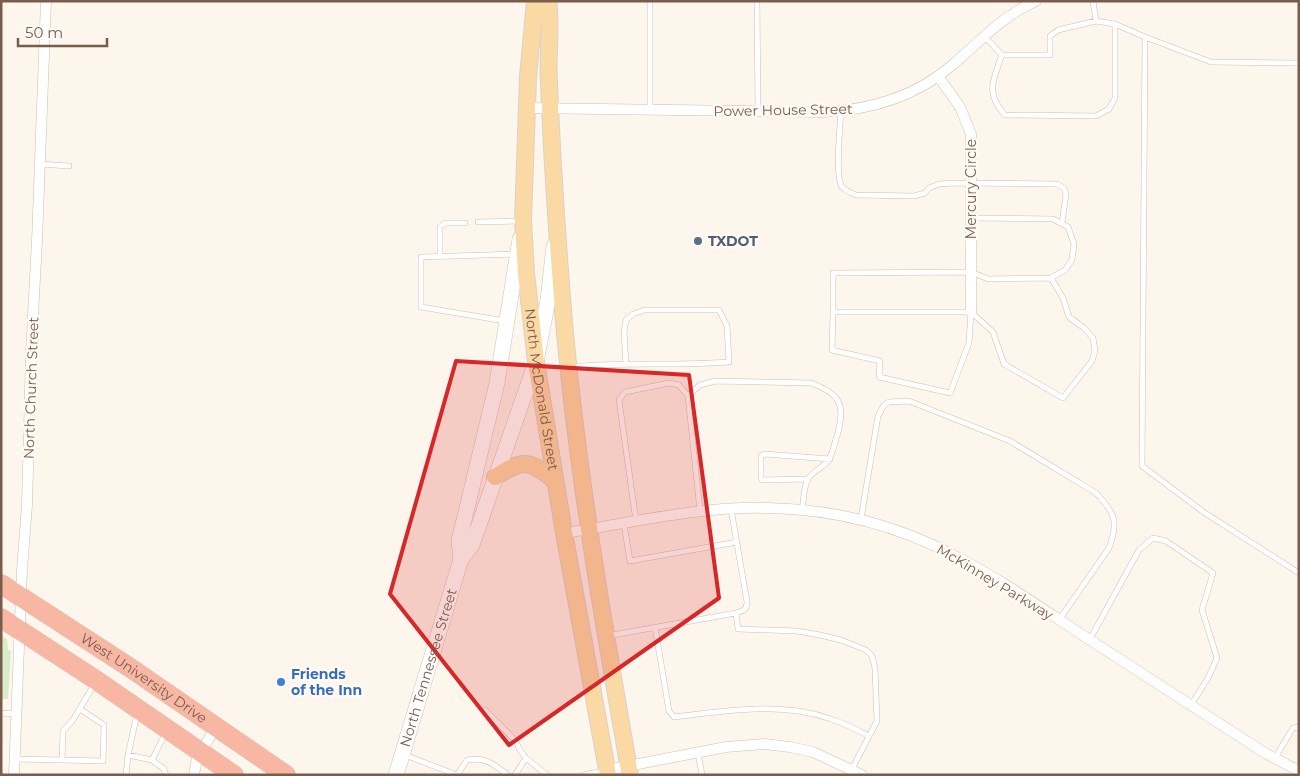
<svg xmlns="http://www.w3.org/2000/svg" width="1300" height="776" font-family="Montserrat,sans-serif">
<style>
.green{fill:#d8ecc9}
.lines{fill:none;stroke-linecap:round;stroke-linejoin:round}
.lane-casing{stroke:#d1beb0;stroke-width:6}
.street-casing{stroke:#d1beb0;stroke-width:11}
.secondary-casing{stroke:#d6c0b0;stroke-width:16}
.primary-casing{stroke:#dad1cd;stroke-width:18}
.highway-casing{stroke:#dad1cd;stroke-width:20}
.lane{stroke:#fff;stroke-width:5}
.street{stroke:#fff;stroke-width:10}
.secondary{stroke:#fff;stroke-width:15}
.primary{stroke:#fbd9a5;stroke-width:16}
.highway{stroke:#f7b7a3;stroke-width:19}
.marked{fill:#d62828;fill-opacity:0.2;stroke:#d62828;stroke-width:4;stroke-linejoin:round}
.service-dot{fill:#5c6f8a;stroke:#fffaf3;stroke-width:2}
.shop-dot{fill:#3f7fe0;stroke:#fffaf3;stroke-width:2}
.labels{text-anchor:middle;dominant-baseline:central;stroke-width:5;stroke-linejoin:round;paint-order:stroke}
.street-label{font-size:14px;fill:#7a5c4d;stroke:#fffaf3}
.service-label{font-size:14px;font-weight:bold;fill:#4e5e75;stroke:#fffaf3;text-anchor:start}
.shop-label{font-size:14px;font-weight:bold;fill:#366cbe;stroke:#fffaf3;text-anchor:start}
</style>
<rect width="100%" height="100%" fill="#fdf6ec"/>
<path class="green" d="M1 635 7 639 8 650 11 651 8 699H1Z"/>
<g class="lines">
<defs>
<path id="lane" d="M650 1V109
M757 1 758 111
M1115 24 1145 37 1142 466 1205 513 1299 573
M985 37 1002 55H1050V36L1058 30 1096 21 1093 1
M1145 37 1211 62 1299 63
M1002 55C993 80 985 93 1005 115L1096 116 1109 109 1115 98V24L1096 21
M841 111C840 126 835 178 842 187 846 191 851 193 856 195L914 196 925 193 929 188 939 184 954 183 1057 184 1064 188 1066 194 1062 223
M40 164 69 166
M972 218 1053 219 1068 227 1074 244 1072 260 1065 270 1051 278 988 279 971 272 833 273V312H971L993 332 1004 364 1063 398 1092 361 1095 351 1093 338 1084 328 1069 317 1063 298 1051 278
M478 222 520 221
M440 257V227L445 223H465
M833 312 832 350 880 361 879 377 950 393 969 343 971 312
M505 321 421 307V257L515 254
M570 367C623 362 676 366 729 362L727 326 719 310H645L633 314 626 320 624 332 626 364
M808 479 762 480 761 478V456L765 454 830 459
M731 509 747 602C747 610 743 611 736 613
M700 511 688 396 700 385 715 381 811 383C841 394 846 405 837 436 834 444 833 454 828 461 822 468 812 472 808 479 803 488 804 501 802 510
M861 519 878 416 884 405 889 402 909 401 1010 441 1096 493C1115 513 1119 522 1109 548L1059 620
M636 521 619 400 625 392 669 383 679 385 688 396
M624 524 630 561 737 542
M655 627 669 711 674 717C726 711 780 701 831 719 844 723 857 730 869 736
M607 636 736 613 738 629 797 631 820 635 841 640 866 650 872 656 875 668 877 721 852 769
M1090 639 1139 550 1153 538 1166 541 1213 573 1202 610 1217 658 1208 678 1191 705
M485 710 515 740 520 750 526 758 547 775
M1 713 16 714
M698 753 702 775
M128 755 152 760
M405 755 457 775
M1275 758 1293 728 1299 727
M15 759 62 760 63 731 73 720 95 683
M62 760 103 761 104 725 80 709
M126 775 128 755 137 714
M166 775 164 769 152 760 166 732
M457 775 467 760C487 757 493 764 508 775
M515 775 526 758
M583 775 604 771"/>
<path id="street" d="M938 76 960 107 971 134V312
M527 108 823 112C869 110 915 97 951 66 981 41 999 18 1036 1
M564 533C631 523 699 506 767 508 834 509 900 526 959 558 1005 582 1047 612 1090 640 1148 678 1207 715 1265 753L1299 771
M607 770 726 747 765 744 790 747 813 752 862 775
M14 775 22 570 27 505 31 353 37 241 46 1
M194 775 197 758 216 727"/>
<g id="secondary">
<path d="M461 559 459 541 497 383 520 239"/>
<path id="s1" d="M396 775 461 559 472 545 536 362 548 300 554 246"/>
</g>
<g id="primary">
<path id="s2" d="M535 1 528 77 523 221 526 273 536 362 564 533 608 775"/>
<path d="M548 1C552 28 547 56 549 83 552 159 557 235 563 310 576 466 603 621 630 775"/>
<path d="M495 477C523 459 529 459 555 481"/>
</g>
<g id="highway">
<path id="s3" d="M1 584 129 667 286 775"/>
<path d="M1 618 96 680 234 775"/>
</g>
</defs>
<use href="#lane" class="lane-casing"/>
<use href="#street" class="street-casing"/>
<use href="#secondary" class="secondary-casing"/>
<use href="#primary" class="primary-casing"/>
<use href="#highway" class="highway-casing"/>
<use href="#lane" class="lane"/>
<use href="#street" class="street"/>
<use href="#secondary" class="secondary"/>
<use href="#primary" class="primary"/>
<use href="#highway" class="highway"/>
</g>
<path class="marked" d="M456 361 689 375 719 598 509 745 390 594Z"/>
<circle class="service-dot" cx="698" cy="241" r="5"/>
<circle class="shop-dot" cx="281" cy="682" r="5"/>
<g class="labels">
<g class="street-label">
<text transform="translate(783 110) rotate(-1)">Power House Street</text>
<text transform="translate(971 189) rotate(-90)">Mercury Circle</text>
<text transform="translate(31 388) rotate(-88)">North Church Street</text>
<text stroke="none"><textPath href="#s2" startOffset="390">North McDonald Street</textPath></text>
<text transform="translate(995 582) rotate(31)">McKinney Parkway</text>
<text stroke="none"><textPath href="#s1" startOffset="112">North Tennessee Street</textPath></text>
<text stroke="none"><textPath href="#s3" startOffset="171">West University Drive</textPath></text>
</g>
<g class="service-label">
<text x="708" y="241">TXDOT</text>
</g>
<g class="shop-label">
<text x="291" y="674">Friends<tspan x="291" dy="16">of the Inn</tspan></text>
</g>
</g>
<rect width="1300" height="776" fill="none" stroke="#7a5c4d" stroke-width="5"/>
<path d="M18 38v8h89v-8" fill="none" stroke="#7a5c4d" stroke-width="2.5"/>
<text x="25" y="38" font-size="15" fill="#7a5c4d" stroke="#fffaf3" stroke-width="4" paint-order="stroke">50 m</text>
</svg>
